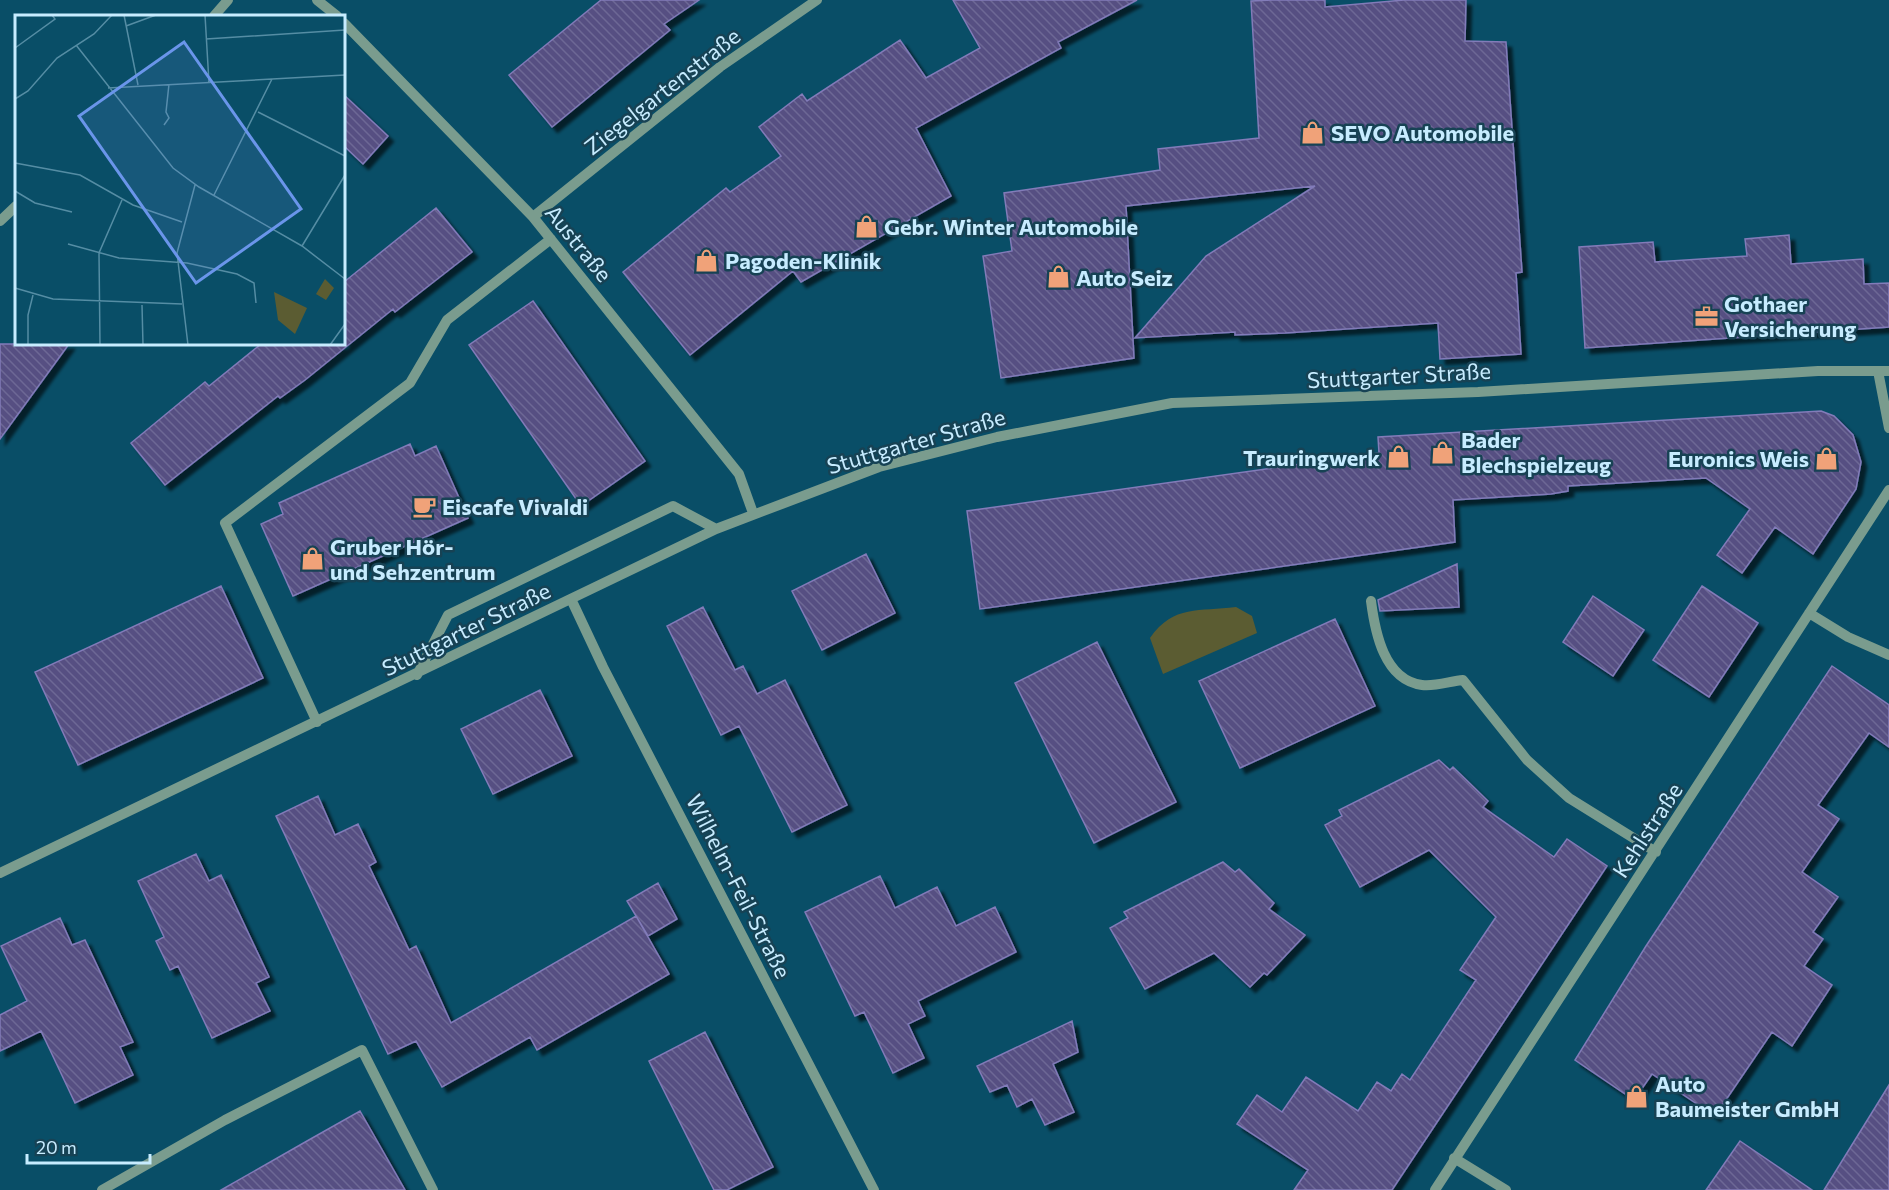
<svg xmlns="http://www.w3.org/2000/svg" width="1889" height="1190" font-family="Commissioner,sans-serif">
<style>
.park{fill:#5b5c32}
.building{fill:url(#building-back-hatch);stroke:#827bb9;stroke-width:1.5;filter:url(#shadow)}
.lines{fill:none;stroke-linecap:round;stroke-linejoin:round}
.minor{stroke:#7a9c8e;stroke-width:10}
.labels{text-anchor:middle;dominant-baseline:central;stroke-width:5;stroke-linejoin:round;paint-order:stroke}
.street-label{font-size:22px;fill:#c7ecff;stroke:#174254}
.poi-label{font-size:22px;font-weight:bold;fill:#c7ecff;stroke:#174254;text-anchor:start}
.inset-road{fill:none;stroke:#558da4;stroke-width:1.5}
.view{fill:#6a95ea;fill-opacity:0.15;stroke:#6a95ea;stroke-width:3}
.inset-edge{fill:none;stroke:#c7ecff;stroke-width:3}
</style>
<defs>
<pattern id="building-back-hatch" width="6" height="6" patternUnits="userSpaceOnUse" patternTransform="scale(1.5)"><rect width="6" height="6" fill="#564f82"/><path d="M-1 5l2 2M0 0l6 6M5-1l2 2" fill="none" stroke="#6d6895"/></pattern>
<filter id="shadow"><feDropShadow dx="5.5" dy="5.5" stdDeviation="1.5" flood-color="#0009"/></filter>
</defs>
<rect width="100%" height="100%" fill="#094e67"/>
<path class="park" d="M1236 607 1252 616 1257 633 1163 674 1150 638C1174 604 1199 612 1236 607Z"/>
<path class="building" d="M601 0H699L664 24 670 30 552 127 509 75Z
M953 0H1137L1058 42 1061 48 916 128 951 196 801 282 793 271 690 355 623 272 726 188 730 192 781 156 759 127 802 94 807 101 900 40 926 78 980 48Z
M1272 0H1325V7L1404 0H1466L1465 41 1506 42 1522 272 1516 273 1521 354 1440 359 1438 323 1285 333 1235 335V332L1135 338 1206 256 1315 186 1126 206 1134 358 1001 378 983 256 1012 251 1004 193 1160 170 1158 149 1259 138 1251 1Z
M344 95 388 136 363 164 344 146Z
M436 208 472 252 395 312 393 309 305 380 280 398 278 396 165 485 131 443 205 382 209 386 261 344H344V282Z
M1789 235 1791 264 1863 259 1864 284 1889 283V327L1585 348 1579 247 1653 242 1655 262 1747 256 1745 239Z
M533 301 645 461 581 506 469 345Z
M0 344H69L0 439Z
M1821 411 1834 416 1853 435 1861 462 1856 489 1813 554 1775 527 1742 573 1717 555 1750 509 1706 478 1568 486V491L1551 494 1453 500 1455 542 980 609 967 511 1379 453 1378 437Z
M410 444 415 456 436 446 468 518 293 596 261 524 283 514 279 503Z
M866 554 895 613 822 650 792 591Z
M1457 564 1459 607 1380 611 1378 600Z
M221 586 263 678 78 765 35 672Z
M1702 586 1758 623 1709 697 1653 660Z
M1593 596 1644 630 1613 676 1563 642Z
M703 607 735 670 743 666 757 694 785 680 847 805 792 832 739 726 721 735 667 626Z
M1335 619 1375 706 1240 768 1199 681Z
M1097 642 1176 802 1094 843 1015 683Z
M1832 666 1889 705V747L1869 733 1818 805 1839 819 1802 872 1838 897 1813 932 1823 939 1804 966 1832 985 1792 1046 1772 1032 1715 1116 1652 1074 1634 1100 1575 1060 1646 946Z
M540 690 572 756 493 794 461 729Z
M1439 760 1450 770 1453 767 1488 801 1483 807 1554 857 1567 839 1607 866 1392 1190H1294L1308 1170 1237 1124 1257 1095 1282 1112 1306 1077 1358 1111 1377 1082 1391 1091 1402 1074 1410 1080 1476 980 1460 970 1496 917 1429 850 1360 887 1325 825 1342 816 1339 810Z
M318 796 335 835 358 824 376 862 369 866 394 918 409 950 416 946 451 1023 636 916 669 974 537 1050 530 1037 442 1087 416 1041 388 1054 276 816Z
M196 854 209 881 221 875 269 977 256 983 270 1011 212 1038 178 966 170 970 156 941 164 937 138 881Z
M1223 862 1235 872 1239 869 1274 903 1269 909 1305 935 1267 975 1264 973 1250 987 1214 953 1145 989 1110 928 1128 918 1124 912Z
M880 876 895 908 937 887 956 926 995 907 1016 952 918 1001 925 1016 908 1024 924 1058 893 1073 864 1012 855 1016 805 912Z
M658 883 677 919 648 936 627 901Z
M60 918 72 945 85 940 133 1042 120 1047 133 1075 75 1103 41 1031 0 1051V1015L27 1001 1 946Z
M1072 1021 1078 1052 1053 1064 1074 1112 1045 1125 1032 1099 1017 1107 1007 1085 990 1092 977 1066Z
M705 1032 773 1167 727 1190H714L649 1061Z
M1889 1085V1190H1824Z
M360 1111 405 1190H221L307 1141Z
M1740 1141 1812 1190H1706Z"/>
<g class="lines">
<path class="minor" d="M317 0 337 16
M214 16 228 0
M344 23 533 217 739 474 753 513
M533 217 720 67 817 0
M0 221 16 206
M1878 371 1889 428
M571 599 603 667 874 1190
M1371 601C1375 632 1384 680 1422 685 1434 687 1451 681 1463 680L1527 760 1569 798 1656 852
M1809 613 1848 637 1889 655
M417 675 448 615 673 506 716 529
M317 722 225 523 410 383 447 320 551 239
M0 873 716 529 879 467 997 437 1172 403 1478 392 1818 371H1889
M1454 1158 1506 1190
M102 1190 225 1120 362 1050 433 1190
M1435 1190 1889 490"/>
</g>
<defs>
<symbol id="shop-bare" viewBox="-9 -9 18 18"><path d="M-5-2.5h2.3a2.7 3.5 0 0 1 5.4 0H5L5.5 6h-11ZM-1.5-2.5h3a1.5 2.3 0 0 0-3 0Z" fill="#f0a279" stroke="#174254" stroke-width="2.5" paint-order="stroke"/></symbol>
<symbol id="office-bare" viewBox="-9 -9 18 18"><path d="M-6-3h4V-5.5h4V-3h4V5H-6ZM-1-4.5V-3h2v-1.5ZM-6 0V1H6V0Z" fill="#f0a279" stroke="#174254" stroke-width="2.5" paint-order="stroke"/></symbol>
<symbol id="cafe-bare" viewBox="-9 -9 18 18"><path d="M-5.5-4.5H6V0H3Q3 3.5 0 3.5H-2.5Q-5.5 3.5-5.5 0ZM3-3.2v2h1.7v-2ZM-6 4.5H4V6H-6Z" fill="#f0a279" stroke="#174254" stroke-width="2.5" paint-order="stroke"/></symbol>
</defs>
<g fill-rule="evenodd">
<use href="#shop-bare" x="1296" y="116" width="33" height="33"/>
<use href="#shop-bare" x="850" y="210" width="33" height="33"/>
<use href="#shop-bare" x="690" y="244" width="33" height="33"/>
<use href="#shop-bare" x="1042" y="260" width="33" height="33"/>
<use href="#office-bare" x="1690" y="300" width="33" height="33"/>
<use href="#shop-bare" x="1426" y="436" width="33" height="33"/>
<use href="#shop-bare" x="1382" y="440" width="33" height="33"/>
<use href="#shop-bare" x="1810" y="442" width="33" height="33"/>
<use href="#cafe-bare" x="408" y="490" width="33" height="33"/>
<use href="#shop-bare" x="296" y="542" width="33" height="33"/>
<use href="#shop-bare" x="1620" y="1080" width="33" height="33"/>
</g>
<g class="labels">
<g class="street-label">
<text transform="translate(662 91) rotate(-38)">Ziegelgartenstraße</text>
<text transform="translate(579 243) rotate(51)">Austraße</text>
<text transform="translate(1399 375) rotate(-3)">Stuttgarter Straße</text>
<text transform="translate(916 441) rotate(-16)">Stuttgarter Straße</text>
<text transform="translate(466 629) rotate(-26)">Stuttgarter Straße</text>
<text transform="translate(1647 830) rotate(-57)">Kehlstraße</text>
<text transform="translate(739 886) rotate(63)">Wilhelm-Feil-Straße</text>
</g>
<g class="poi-label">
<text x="1331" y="132">SEVO Automobile</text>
<text x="884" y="226">Gebr. Winter Automobile</text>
<text x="725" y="260">Pagoden-Klinik</text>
<text x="1076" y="277">Auto Seiz</text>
<text x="1724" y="303">Gothaer<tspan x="1724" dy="25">Versicherung</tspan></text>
<text x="1461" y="439">Bader<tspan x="1461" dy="25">Blechspielzeug</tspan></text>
<text x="1380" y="457" text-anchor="end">Trauringwerk</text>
<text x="1809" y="458" text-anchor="end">Euronics Weis</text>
<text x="442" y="506">Eiscafe Vivaldi</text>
<text x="330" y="546">Gruber Hör-<tspan x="330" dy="25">und Sehzentrum</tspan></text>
<text x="1655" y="1083">Auto<tspan x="1655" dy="25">Baumeister GmbH</tspan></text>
</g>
</g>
<g transform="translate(15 15)">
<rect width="330" height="330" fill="#094e67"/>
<path d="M310 264 319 273 311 285 301 279ZM259 277 292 293 280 319 263 305Z" fill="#5b5c32"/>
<path class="inset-road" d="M109 0 123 70M190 0 194 68M111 11 141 0M191 24 330 15M61 30 158 153 184 172 287 231 330 264M0 33 40 4 37 0M93 73 330 60M0 84 13 76 42 43 79 19 97 0M243 97 330 141M149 110 154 103 151 97 154 69M0 148 65 160 118 190 167 207M0 176 20 188 57 197M199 180 257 64M53 229 104 243 172 248 222 259 239 268 241 288M287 231 330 160M0 273 38 284 167 289M127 290 128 330M13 330V300L18 280M85 330 84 238 107 185M173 330 162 238 180 170M315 330 330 309"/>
<path class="view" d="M169 27 286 194 181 268 64 101Z"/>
<rect width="330" height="330" class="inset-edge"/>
</g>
<path d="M27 1154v9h123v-9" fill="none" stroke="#c7ecff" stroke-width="3"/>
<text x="36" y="1154" font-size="18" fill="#c7ecff" stroke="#174254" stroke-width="4.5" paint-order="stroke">20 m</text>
</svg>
